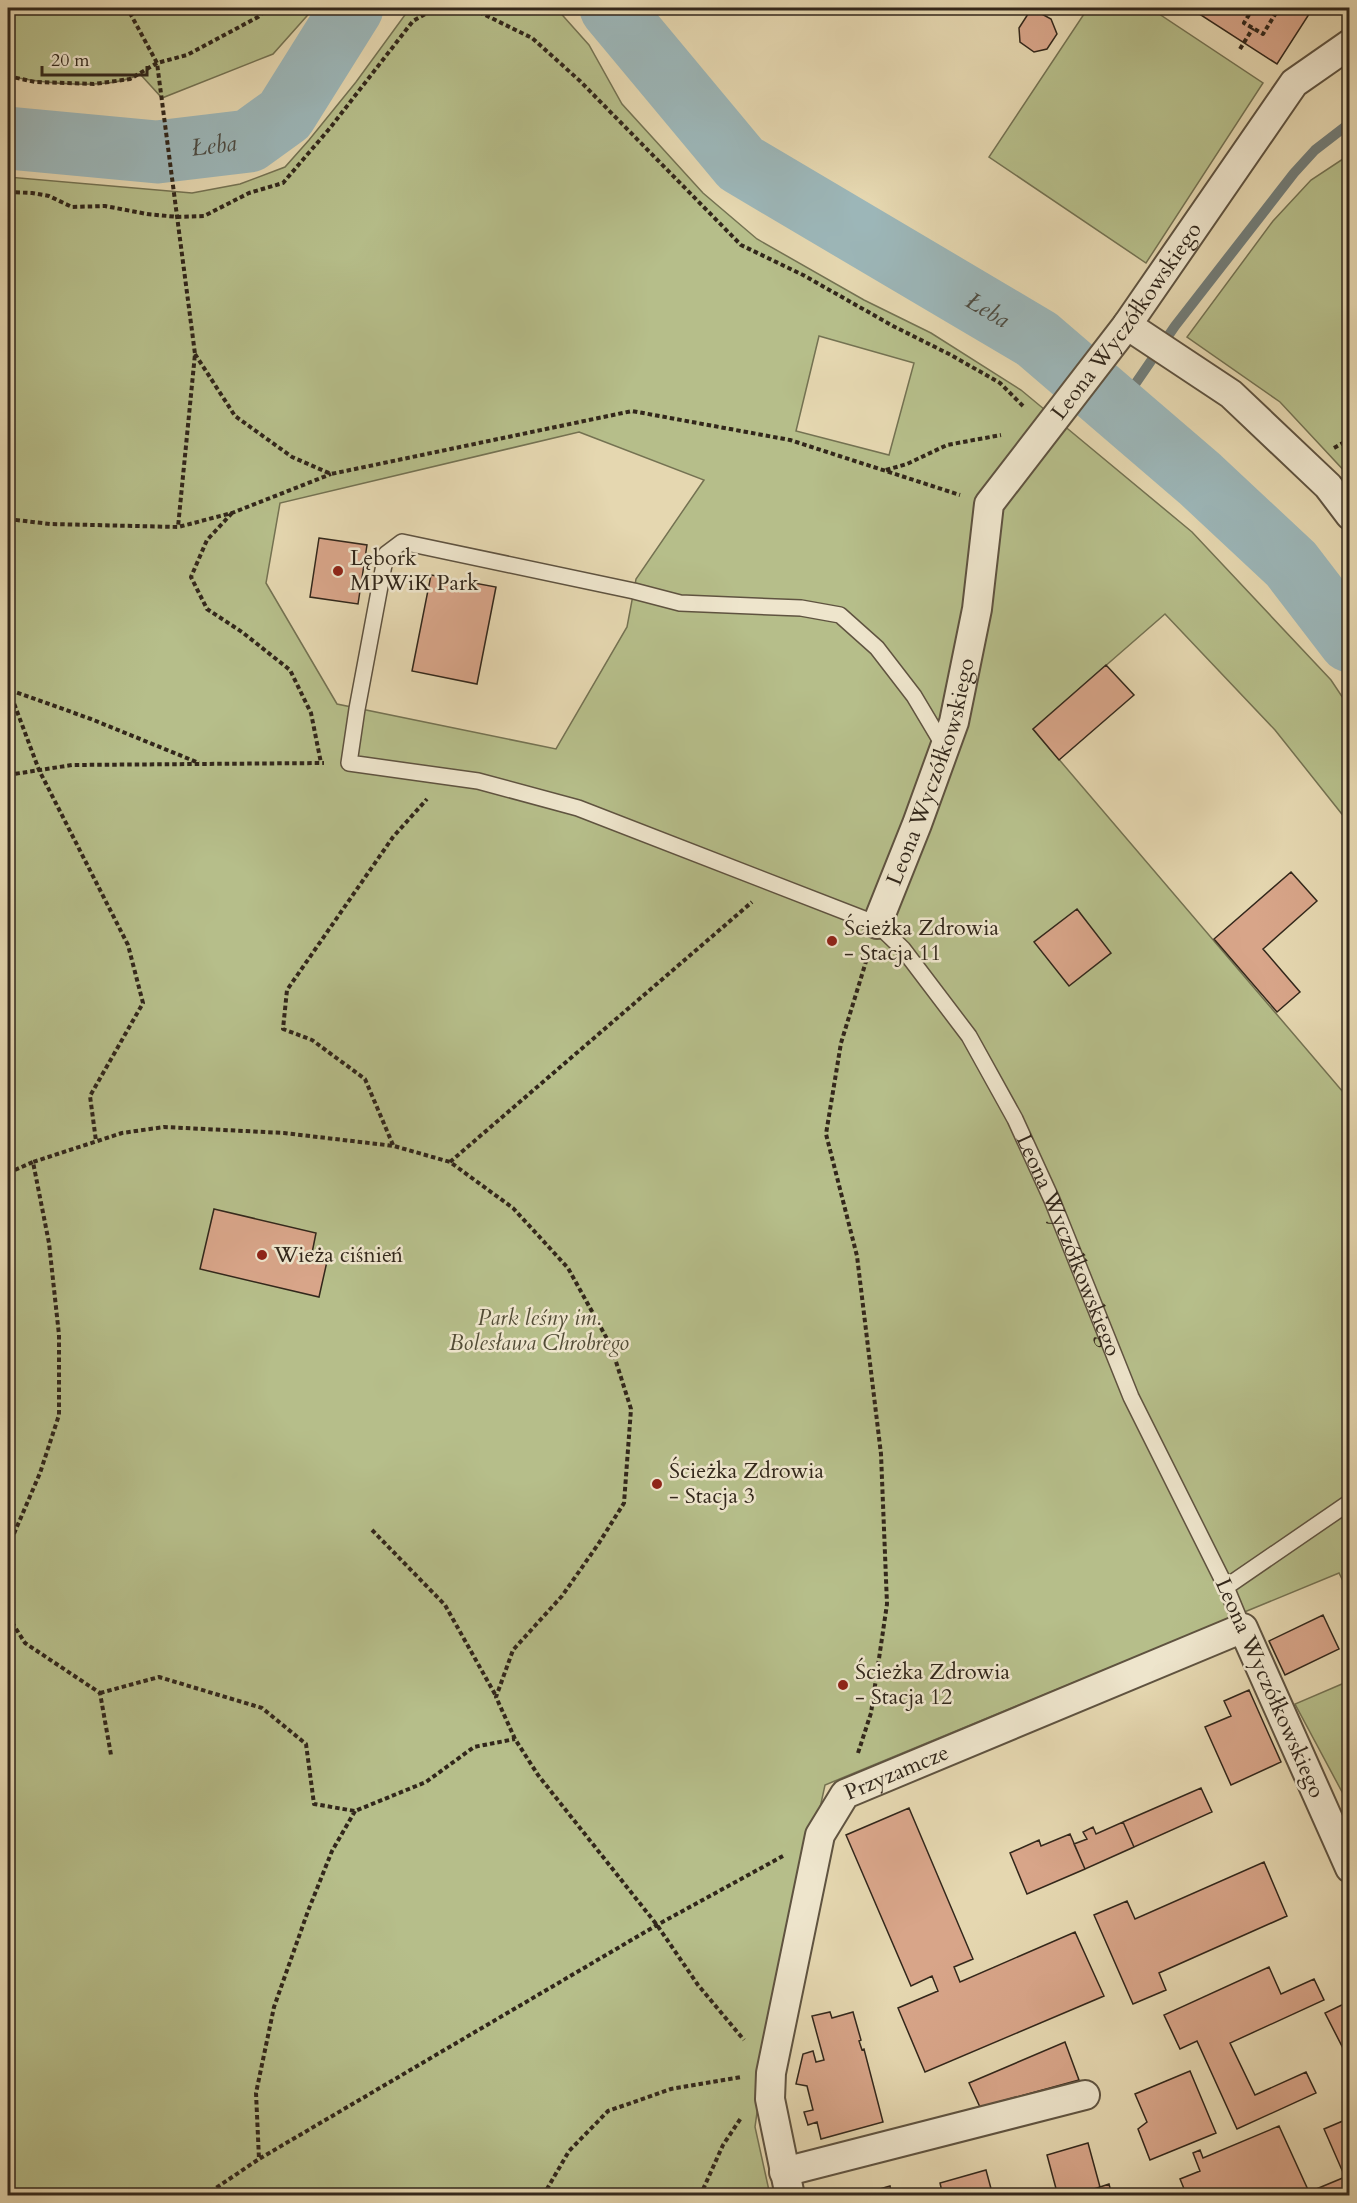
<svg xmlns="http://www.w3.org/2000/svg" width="1357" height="2203" font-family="Cardo,serif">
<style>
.green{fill:#b6be8a;stroke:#747252;stroke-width:1.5;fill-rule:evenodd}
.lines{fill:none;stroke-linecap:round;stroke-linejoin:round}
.stream{stroke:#727d79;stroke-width:10}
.river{stroke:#9cb6b8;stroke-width:63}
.building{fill:#d8a589;stroke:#32271b;stroke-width:1.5}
.lane-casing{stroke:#5f5340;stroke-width:18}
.street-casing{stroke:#5f5340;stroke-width:32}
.path{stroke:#32271b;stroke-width:4;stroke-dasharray:4.5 3;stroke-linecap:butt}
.lane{stroke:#eee5cc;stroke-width:15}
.street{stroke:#eee5cc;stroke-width:28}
.poi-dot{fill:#8f2418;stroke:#eee5cc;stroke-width:2}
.labels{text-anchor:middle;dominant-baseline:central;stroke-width:5;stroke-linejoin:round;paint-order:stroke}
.street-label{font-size:22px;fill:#32271b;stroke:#eee5cc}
.poi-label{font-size:22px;fill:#32271b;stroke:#eee5cc;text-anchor:start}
.park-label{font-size:22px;font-style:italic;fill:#534d37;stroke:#eee5cc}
.water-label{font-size:24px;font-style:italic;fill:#4c4b42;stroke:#eee5cc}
</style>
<rect width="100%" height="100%" fill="#e5d7b0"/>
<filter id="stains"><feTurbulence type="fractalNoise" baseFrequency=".00333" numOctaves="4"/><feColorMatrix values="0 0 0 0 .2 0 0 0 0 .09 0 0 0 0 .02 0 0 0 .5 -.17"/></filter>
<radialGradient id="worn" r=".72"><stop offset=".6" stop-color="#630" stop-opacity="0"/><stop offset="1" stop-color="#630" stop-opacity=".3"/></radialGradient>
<path class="green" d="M8 8H314L273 54 162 98 140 74C109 91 41 83 8 76Z
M410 8H556L589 45 622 104 703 193 757 239 864 300 931 333 1021 390 1192 532 1331 680 1349 707V823L1275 730 1165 614 1033 729 1349 1099V1593L1339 1573 825 1785 763 2069 755 2127 770 2195H8V177L192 193 240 184 285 167 309 140 356 82ZM819 336 914 363 889 455 796 431ZM579 432 704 480 636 579 627 627 556 749 337 704 266 583 280 503Z
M1088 8H1150L1263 83 1146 263 989 157Z
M1349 155V476L1280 402 1187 337 1273 221 1311 180Z
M1349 1681V1805L1295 1704Z"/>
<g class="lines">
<path class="stream" d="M1118 409 1175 326 1294 173 1315 150 1350 123"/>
<g class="river">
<path id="s1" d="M611 8 741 164 1037 339 1200 479 1291 564 1350 641"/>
<path id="s2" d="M8 138 157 152 249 141 285 115 352 8"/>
</g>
</g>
<path class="building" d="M1190 8H1313L1277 64Z
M1040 13 1051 19 1057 34 1047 49 1034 52 1020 42 1019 28 1028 14Z
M319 538 367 545 358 604 310 597Z
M431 575 496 587 477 684 412 671Z
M1106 665 1134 695 1059 760 1033 729Z
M1291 872 1317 901 1263 949 1300 992 1277 1012 1214 939Z
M1077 909 1111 953 1069 986 1034 942Z
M214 1209 316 1233 312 1253 328 1257 319 1297 200 1269Z
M1323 1615 1339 1649 1285 1675 1269 1641Z
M1249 1690 1281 1762 1231 1785 1205 1727 1231 1716 1224 1701Z
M1201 1788 1212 1812 1134 1847 1123 1822Z
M909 1808 973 1959 954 1967 960 1982 1075 1932 1104 1996 925 2072 898 2008 938 1991 932 1976 911 1986 846 1835Z
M1123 1822 1134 1847 1085 1869 1074 1844 1087 1839 1083 1832 1093 1827 1096 1834Z
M1070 1834 1085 1869 1027 1894 1010 1853 1039 1840 1041 1846Z
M1264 1862 1287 1916 1159 1973 1166 1990 1133 2004 1094 1915 1127 1901 1135 1919Z
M1269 1967 1281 1994 1314 1979 1324 2000 1230 2043 1255 2095 1306 2072 1316 2093 1237 2129 1197 2041 1180 2049 1164 2015Z
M1350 2001V2062L1325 2013Z
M830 2012 832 2018 853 2012 861 2040 859 2041 862 2050 864 2049 883 2122 821 2139 817 2122 808 2125 804 2112 813 2110 807 2086 796 2084 803 2054 813 2051 816 2062 824 2060 812 2016Z
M1065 2042 1079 2080 980 2107 969 2083Z
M1190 2071 1216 2133 1150 2160 1138 2129 1147 2122 1135 2094Z
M1350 2118V2196H1310L1309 2192 1345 2177 1324 2129Z
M1279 2126 1309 2192 1301 2196H1187L1180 2179 1200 2171 1193 2153 1200 2150 1203 2158Z
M1088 2143 1100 2187 1072 2196H1058L1047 2155Z
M986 2170 993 2196H943L940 2183Z
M1109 2184 1112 2196H1072L1100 2187Z
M890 2186 892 2196H856Z"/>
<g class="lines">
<defs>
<g id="lane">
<path id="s3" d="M945 748 914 696 877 648 840 615 801 608 680 603 634 591 402 542 386 554 357 709 349 763 478 781 578 808 877 924 903 949 969 1036 1015 1119 1052 1200 1131 1397 1226 1587 1243 1628"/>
<path d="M1226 1587 1350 1502"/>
</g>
<g id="street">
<path d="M1127 325 1231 394 1328 486 1350 515"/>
<path id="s4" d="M877 924 917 824 954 722 977 609 989 504 1127 325 1294 83 1350 44"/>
<path d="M784 2172 1085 2095"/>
<path id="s5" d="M790 2196 770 2099 771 2073 820 1835 845 1794 1243 1628 1350 1868"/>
</g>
</defs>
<use href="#lane" class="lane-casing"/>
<use href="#street" class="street-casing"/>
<path class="path" d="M124 8 130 13 157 63 195 354 178 527
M457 8 475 10 532 38 580 81 741 245 803 275 893 326 951 355 1000 383 1025 408
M1253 8 1244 23 1263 34 1279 8
M1240 49 1253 28
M8 76 35 82 94 84 130 79 157 63 187 55 258 17 267 8
M8 192 32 193 49 196 72 207 105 206 147 214 178 217 204 216 249 193 283 183 330 128 413 21 436 8
M195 354 235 416 292 457 331 474 632 411 790 440 960 495
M1334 448 1350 439
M886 470 907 464 947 445 1001 435
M232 513 207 540 191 577 207 609 242 632 290 670 311 713 321 763
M8 519 50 524 178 527 232 513 331 474
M9 690 39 770 128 945 143 1003 90 1096 96 1141
M10 690 91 719 199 763
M8 775 72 765 324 763
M393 1145 365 1079 312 1040 283 1029 287 990 393 837 427 799
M450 1162 752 902
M8 1173 33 1162
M372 1530 445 1605 496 1696
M8 1563 13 1536 40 1473 59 1415V1335L49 1243 33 1162 122 1133 164 1127 284 1133 394 1146 450 1162 513 1208 568 1268 611 1346 631 1409 624 1503 599 1543 562 1596 513 1650 496 1697 515 1739 538 1775 657 1925 698 1985 744 2040
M8 1616 25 1643 100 1693 111 1755
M100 1693 159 1677 262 1708 306 1744 314 1804 355 1811 426 1782 474 1747 515 1739
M858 1753 871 1713 887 1604 881 1454 857 1256 826 1134 841 1043 868 955
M355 1811 332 1851 308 1911 274 2007 256 2093 259 2159 657 1925 783 1856
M204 2196 259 2159
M543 2196 569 2151 608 2111 671 2089 741 2077
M700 2196 723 2145 741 2118"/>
<use href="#lane" class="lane"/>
<use href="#street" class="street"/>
</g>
<g class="poi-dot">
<circle cx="338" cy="571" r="6"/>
<circle cx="832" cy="941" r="6"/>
<circle cx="262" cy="1255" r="6"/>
<circle cx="657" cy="1484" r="6"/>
<circle cx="843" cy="1685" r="6"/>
</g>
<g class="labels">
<g class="street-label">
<text stroke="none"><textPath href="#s4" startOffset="666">Leona Wyczółkowskiego</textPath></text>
<text stroke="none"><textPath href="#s4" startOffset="162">Leona Wyczółkowskiego</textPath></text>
<text stroke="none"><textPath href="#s3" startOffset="1780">Leona Wyczółkowskiego</textPath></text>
<text transform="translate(1270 1688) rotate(66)">Leona Wyczółkowskiego</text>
<text stroke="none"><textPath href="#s5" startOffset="472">Przyzamcze</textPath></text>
</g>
<g class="poi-label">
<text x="350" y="558">Lębork<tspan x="350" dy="25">MPWiK Park</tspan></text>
<text x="844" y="928">Ścieżka Zdrowia<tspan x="844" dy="25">- Stacja 11</tspan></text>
<text x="274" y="1255">Wieża ciśnień</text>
<text x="669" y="1471">Ścieżka Zdrowia<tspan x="669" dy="25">- Stacja 3</tspan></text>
<text x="855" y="1672">Ścieżka Zdrowia<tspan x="855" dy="25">- Stacja 12</tspan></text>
</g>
<g class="park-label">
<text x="539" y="1318">Park leśny im.<tspan x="539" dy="25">Bolesława Chrobrego</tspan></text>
</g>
<g class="water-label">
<text stroke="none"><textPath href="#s2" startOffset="207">Łeba</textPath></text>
<text stroke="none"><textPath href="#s1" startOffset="490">Łeba</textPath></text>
</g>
</g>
<rect width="1357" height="2203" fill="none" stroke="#e5d7b0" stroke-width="30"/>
<rect x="9" y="9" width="1339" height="2185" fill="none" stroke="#32271b" stroke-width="3"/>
<rect x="15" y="15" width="1327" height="2173" fill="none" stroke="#32271b" stroke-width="1.5"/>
<path d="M42 66v9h105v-9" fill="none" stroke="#32271b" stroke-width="3"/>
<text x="51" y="66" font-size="18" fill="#32271b" stroke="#eee5cc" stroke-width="4.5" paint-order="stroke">20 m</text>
<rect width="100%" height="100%" filter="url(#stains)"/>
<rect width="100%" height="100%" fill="url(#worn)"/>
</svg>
